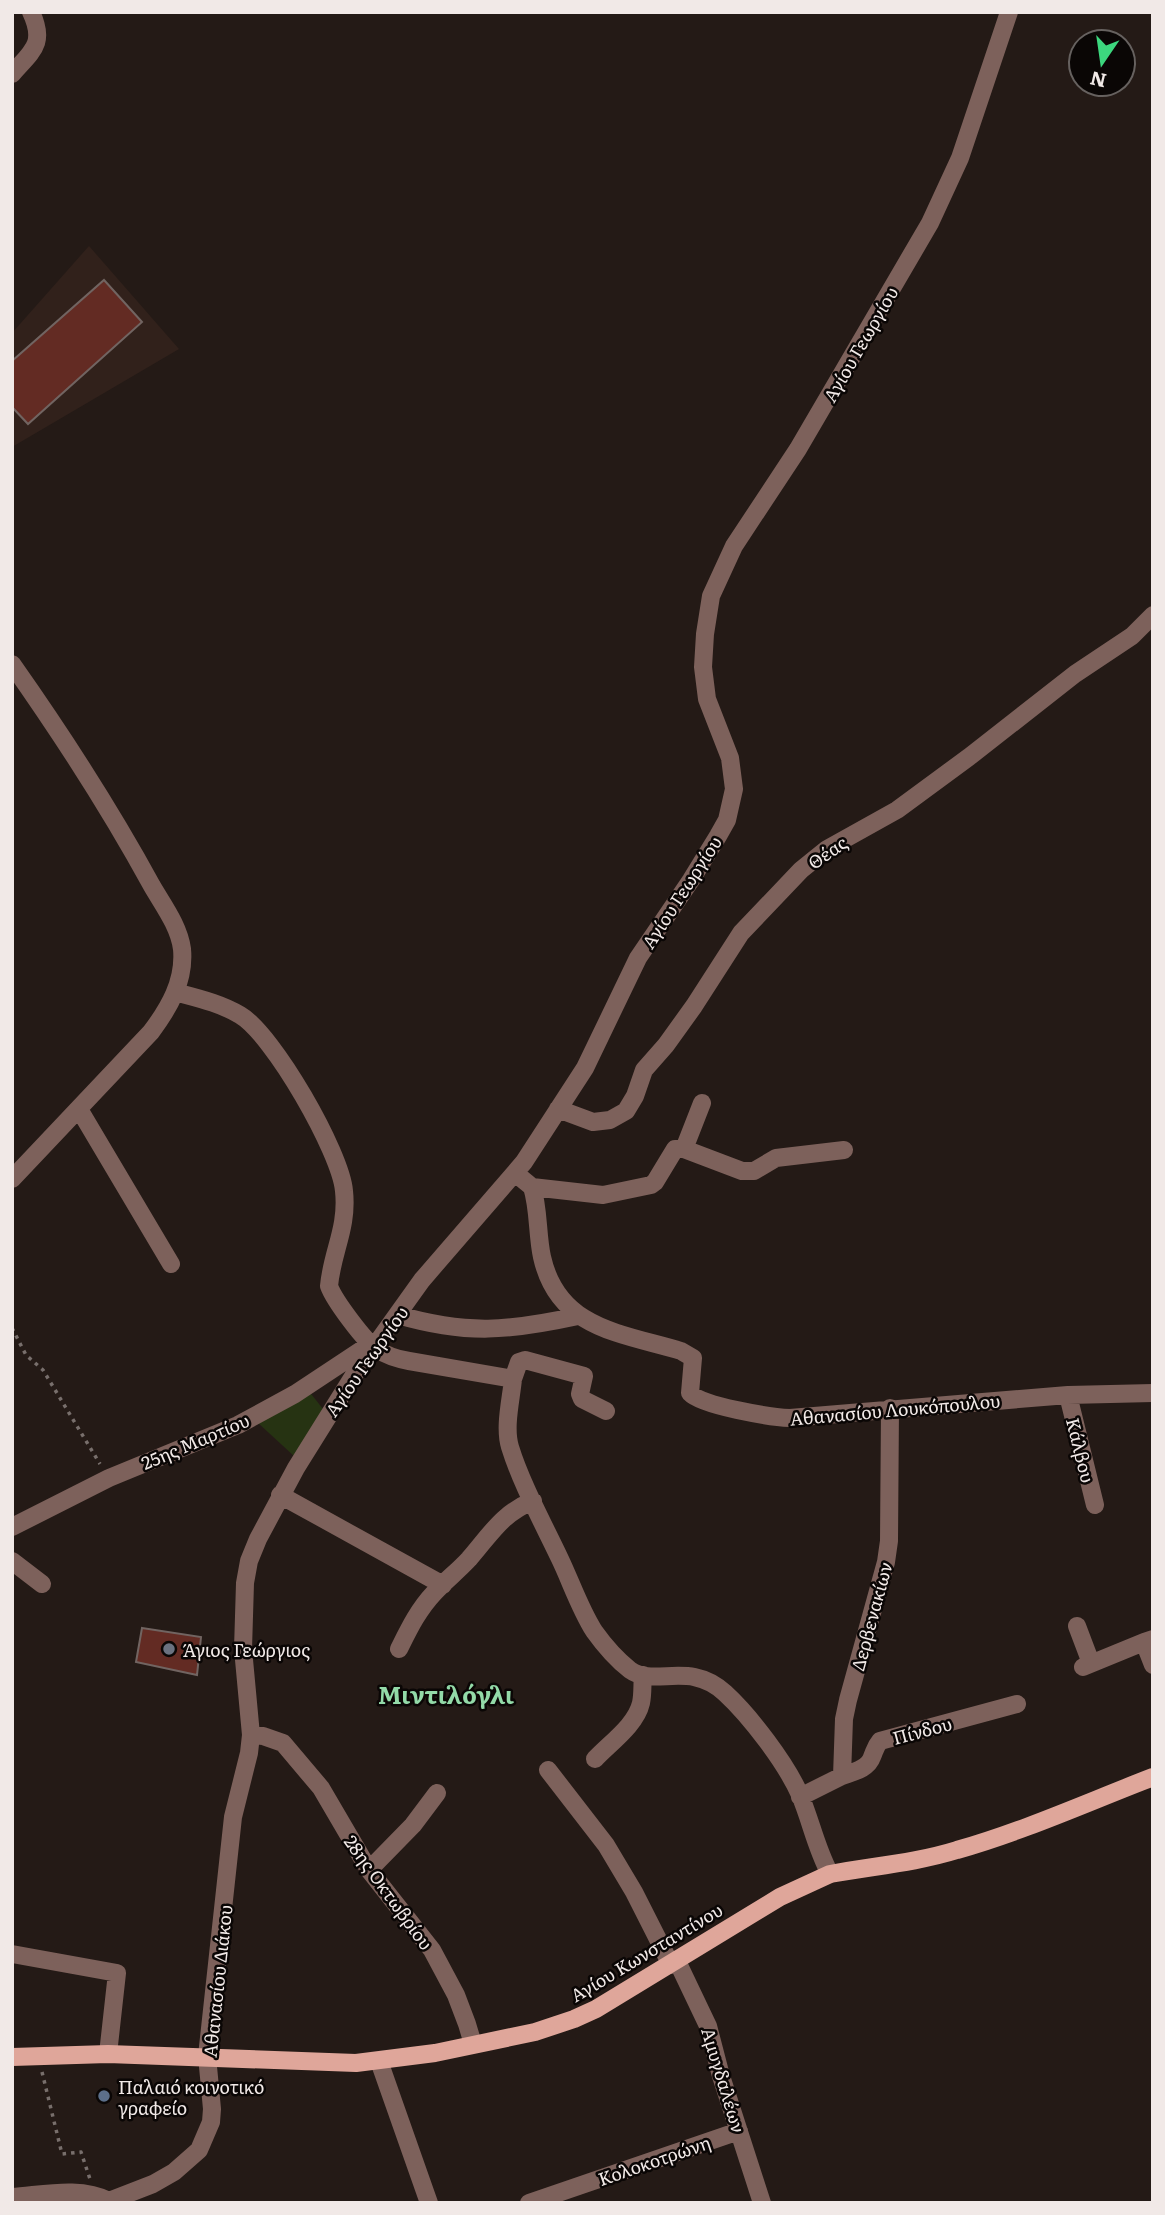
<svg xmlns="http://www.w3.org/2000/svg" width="1165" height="2215" font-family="Literata,serif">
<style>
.built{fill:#31211b}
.green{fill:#263312}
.building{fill:#632b23;stroke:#716461;stroke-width:2}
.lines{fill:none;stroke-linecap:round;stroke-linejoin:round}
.path{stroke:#786f6c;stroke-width:3.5;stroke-dasharray:3.5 5;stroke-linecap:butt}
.minor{stroke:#7d615b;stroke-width:18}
.major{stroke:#dfa69a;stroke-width:18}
.worship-dot{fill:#6b7280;stroke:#0a0605;stroke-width:2.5}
.service-dot{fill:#5c6f8a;stroke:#0a0605;stroke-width:2.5}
.labels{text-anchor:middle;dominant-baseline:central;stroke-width:5;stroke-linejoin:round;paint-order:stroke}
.street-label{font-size:18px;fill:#f1e9e7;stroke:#0a0605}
.poi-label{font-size:18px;fill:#f1e9e7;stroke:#0a0605;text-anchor:start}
.district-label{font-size:24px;font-weight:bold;fill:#93daa8;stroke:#0a0605}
</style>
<rect width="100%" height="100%" fill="#241a16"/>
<path class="built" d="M89 246 179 349 12 447V333Z"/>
<path class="green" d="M308 1390 323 1409 294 1456 257 1422Z"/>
<path class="building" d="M104 280 142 322 28 424 12 407V361Z
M142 1628 201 1637 197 1675 136 1662Z"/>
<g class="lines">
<path class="path" d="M12 1328 26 1355 43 1370 100 1464
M42 2072 62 2154 81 2152 90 2179"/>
<path class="minor" d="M12 74C32 51 46 44 31 12
M12 664C62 735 110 809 152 886 163 905 179 926 182 949 185 981 169 1008 151 1032L12 1179
M175 992C197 998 220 1003 240 1015 273 1034 341 1153 344 1191 348 1228 332 1252 329 1286 334 1300 365 1342 377 1349 387 1356 397 1359 409 1361L513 1379 519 1362 525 1360 584 1376 580 1394 582 1399 606 1411
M79 1109 171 1264
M558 1109 593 1122 610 1120 626 1111 635 1096 644 1070 666 1045 694 1006 741 933 801 870 827 849 897 810 969 757 1075 674 1132 636 1153 615
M684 1149 742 1171H754L776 1158 844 1150
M515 1173 532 1187C539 1209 537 1234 542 1257 558 1329 621 1333 681 1351L693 1358 690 1393C702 1406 770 1417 790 1418L1068 1395 1153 1393
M532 1187 603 1195 651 1185 655 1182 675 1149H684L702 1103
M398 1315C467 1335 509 1331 578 1316
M513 1379C511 1400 504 1427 510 1447 521 1483 544 1525 560 1559 571 1582 580 1609 594 1631 604 1645 616 1659 630 1670 655 1688 689 1660 725 1693 750 1716 786 1763 800 1795 811 1821 816 1848 830 1874
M1068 1395 1095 1505
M280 1495 443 1585
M12 1527 109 1478 238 1425 295 1394 363 1349 374 1348
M12 1561 42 1584
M1077 1626 1091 1663
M1153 1639 1144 1642 1153 1665
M399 1649C409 1629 418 1610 434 1593 445 1581 458 1571 469 1559 490 1535 502 1513 533 1501
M1083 1667 1144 1642
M251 1735 263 1736 283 1743 321 1788 369 1870 432 1950 456 1995 467 2024 473 2044
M595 1759C610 1743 636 1725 641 1703 643 1694 642 1684 643 1675
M548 1770 606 1845 634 1892 671 1965
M842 1776C853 1772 868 1769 872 1757 875 1750 875 1747 880 1741L1017 1704
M800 1797 842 1776 844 1719 848 1700 886 1562 889 1541 890 1408
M369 1870 413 1825 437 1793
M12 1954 117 1973 108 2054
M677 1961 708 2026 721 2076 762 2203
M379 2061 429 2203
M12 2197C43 2195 80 2186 109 2201
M104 2203 153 2184 174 2172 199 2150 211 2122 212 2109 207 2056 233 1817 249 1753 251 1735 243 1649 245 1583 249 1561 258 1539 296 1468 354 1375 422 1280 524 1162 585 1068 638 958 691 880 718 836 727 820 734 789 730 758 707 699 703 667 705 634 711 596 734 546 798 449 930 223 960 158 1009 12
M529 2203 739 2131"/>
<path class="major" d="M12 2057 108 2054 356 2063 435 2053 535 2032 574 2019 596 2009 780 1897 830 1874C873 1866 915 1863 957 1850 1024 1831 1088 1802 1153 1777"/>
</g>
<circle class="worship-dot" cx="169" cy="1649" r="7"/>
<circle class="service-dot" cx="104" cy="2096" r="7"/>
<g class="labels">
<g class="street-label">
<text transform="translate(860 344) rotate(-60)">Αγίου Γεωργίου</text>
<text transform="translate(827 852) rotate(-35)">Θέας</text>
<text transform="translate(681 892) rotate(-57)">Αγίου Γεωργίου</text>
<text transform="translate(366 1361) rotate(-55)">Αγίου Γεωργίου</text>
<text transform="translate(895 1409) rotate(-5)">Αθανασίου Λουκόπουλου</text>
<text transform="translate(195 1441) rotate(-23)">25ης Μαρτίου</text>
<text transform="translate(1081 1450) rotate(76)">Κάλβου</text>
<text transform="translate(871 1616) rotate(-75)">Δερβενακίων</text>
<text transform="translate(922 1730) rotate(-15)">Πίνδου</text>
<text transform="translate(389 1892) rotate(54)">28ης Οκτωβρίου</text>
<text transform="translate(646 1952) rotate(-31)">Αγίου Κωνσταντίνου</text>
<text transform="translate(217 1981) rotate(-84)">Αθανασίου Διάκου</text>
<text transform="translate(724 2080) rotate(73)">Αμυγδαλέων</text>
<text transform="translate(654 2160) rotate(-19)">Κολοκοτρώνη</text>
</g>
<g class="poi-label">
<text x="183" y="1649">Άγιος Γεώργιος</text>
<text x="118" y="2086">Παλαιό κοινοτικό<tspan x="118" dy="21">γραφείο</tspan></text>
</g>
<g class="district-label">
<text x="446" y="1693">Μιντιλόγλι</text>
</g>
</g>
<rect width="1165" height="2215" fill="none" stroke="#f1e9e7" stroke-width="28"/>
<g transform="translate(1102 63) rotate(193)"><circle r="33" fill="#0a0605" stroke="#66615f" stroke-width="2"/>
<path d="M0-5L12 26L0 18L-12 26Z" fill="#3cd77e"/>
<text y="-10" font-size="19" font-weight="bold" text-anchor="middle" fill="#f1e9e7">N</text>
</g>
</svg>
